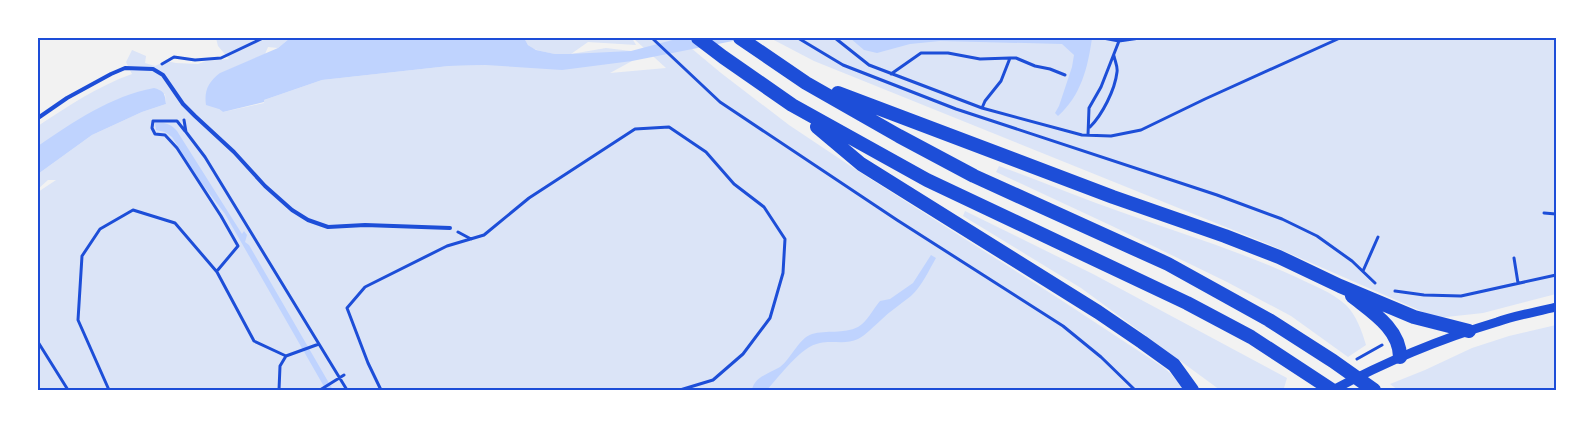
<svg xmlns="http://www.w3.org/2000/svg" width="1594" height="428" font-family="'IBM Plex Serif',serif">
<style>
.green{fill:#dbe4f7}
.water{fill:#bfd3fe}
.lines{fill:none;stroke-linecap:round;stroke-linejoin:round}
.path{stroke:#1d4ed8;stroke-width:3}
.service{stroke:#1d4ed8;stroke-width:4}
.tertiary{stroke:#1d4ed8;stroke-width:9}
.trunk{stroke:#1d4ed8;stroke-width:14}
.neatline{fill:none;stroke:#1d4ed8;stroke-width:2}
</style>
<rect width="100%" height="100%" fill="#f2f2f2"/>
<path class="green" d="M216 38H290L278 48 268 47 265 54 221 73 219 109 223 112 264 103V100L322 80 449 66 486 65 555 54C542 51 529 51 524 38H632L636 45 588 42 571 54 606 48 631 51 632 61 610 73 666 68 633 38H679L721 73 789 125 861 173 1058 298 1163 367 1171 374 1184 390H38V192L56 180H48L38 189V174L92 135 142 112 166 104 165 94 38 152V126C68 106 98 86 132 74L126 62 132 50 146 56 145 63 155 66 166 61 176 63 198 64 206 61 229 59 218 46Z
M770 38H1556V294L1483 313 1437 318 1268 244 814 61Z
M999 166C1040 181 1080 198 1121 212 1180 233 1239 251 1296 277 1312 285 1332 292 1346 305 1356 315 1362 331 1366 345L1348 357 1291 316 1227 282 1112 226 996 172Z
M965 211 1093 274 1287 378 1284 388 1281 390H1220L1081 288 963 216Z
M1556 325V390H1398L1390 384 1425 370 1472 348 1509 336Z"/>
<path class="water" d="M290 38H524L528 45 536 50 555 54H569L631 51 680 38H748L632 61 562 70 486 65 449 66 322 80 264 100V102L223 112 219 109 206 105C204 91 208 82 220 73L278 48Z
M850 38H1092C1088 67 1081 96 1058 116L1055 113 1059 106 1072 67 1074 55 1062 44 940 41 910 44 877 53 864 50Z
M154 88C164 91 165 93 166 104L142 112 92 135 38 174V146C73 122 111 96 154 88Z
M155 123C165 122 171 124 177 131L242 234 244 231 247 235 245 242 249 245 333 390H326L225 214 200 181 172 137 165 132 156 130Z
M931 255 936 258C929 270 922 286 911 296 901 304 890 311 881 320 874 326 866 335 858 339 846 345 832 340 820 343 801 346 779 377 767 390H752C754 377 770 373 780 367 791 359 799 338 812 334 826 330 844 334 858 327 867 322 873 309 880 301L890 299 913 283Z"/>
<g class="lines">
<path class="path" d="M652 38 720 102 897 220 1063 326 1101 357 1135 390
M798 38 843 65 956 109 1217 195 1282 219 1317 236 1352 261 1375 283
M835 38 869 65 982 108 1082 135 1111 136 1141 130 1205 99 1340 38
M1164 38H1172
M1119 41 1140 38
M162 64 174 57 195 60 221 58 263 38
M891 74 921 53H948L980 59 1010 58
M982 108 985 101 1001 81 1010 58H1016L1035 66 1050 69 1065 75
M184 120 186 132 205 157 347 390
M1090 127C1102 115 1115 90 1117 72 1118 67 1115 61 1114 56
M185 131 177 121H153L152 128 155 134 165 135 177 148 221 216 238 246 217 271
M1088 135 1089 108 1101 87 1119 41 1103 38
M1544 213 1556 214
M458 232 471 239
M1514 258 1518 283
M1363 271 1378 237
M1395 291 1424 295 1461 296 1556 275
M38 342 68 390
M1357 359 1382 345
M109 390 78 320 82 256 100 229 133 210 175 223 217 272 254 341 286 356
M279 390 280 366 286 356 319 344
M320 390 344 375
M381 390 368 363 347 308 365 287 447 246 484 235 529 198 635 129 669 127 706 152 734 184 764 207 785 239 783 273 770 318 743 354 713 380 680 390"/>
<path class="service" d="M38 118 67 98 111 74 125 68 153 69 163 75 183 104 195 116 234 152 265 186 292 210 308 220 328 227 365 225 450 228"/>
<path class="tertiary" d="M1333 390C1385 362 1440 339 1497 322 1516 315 1537 312 1556 307"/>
<path class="trunk" d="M698 38 723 57 792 105 927 180 1187 303 1251 337 1332 390
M740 38 806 83 899 136 974 176 1168 264 1269 320 1333 361 1374 390
M838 93 1113 197 1225 236 1279 257 1340 286 1414 317 1469 331
M817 127 861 164 1098 312 1142 342 1174 365 1192 390
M1352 296C1372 312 1400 329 1400 357"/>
</g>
<rect width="1594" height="428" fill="none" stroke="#ffffff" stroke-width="78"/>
<rect x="39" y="39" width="1516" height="350" class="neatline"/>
</svg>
